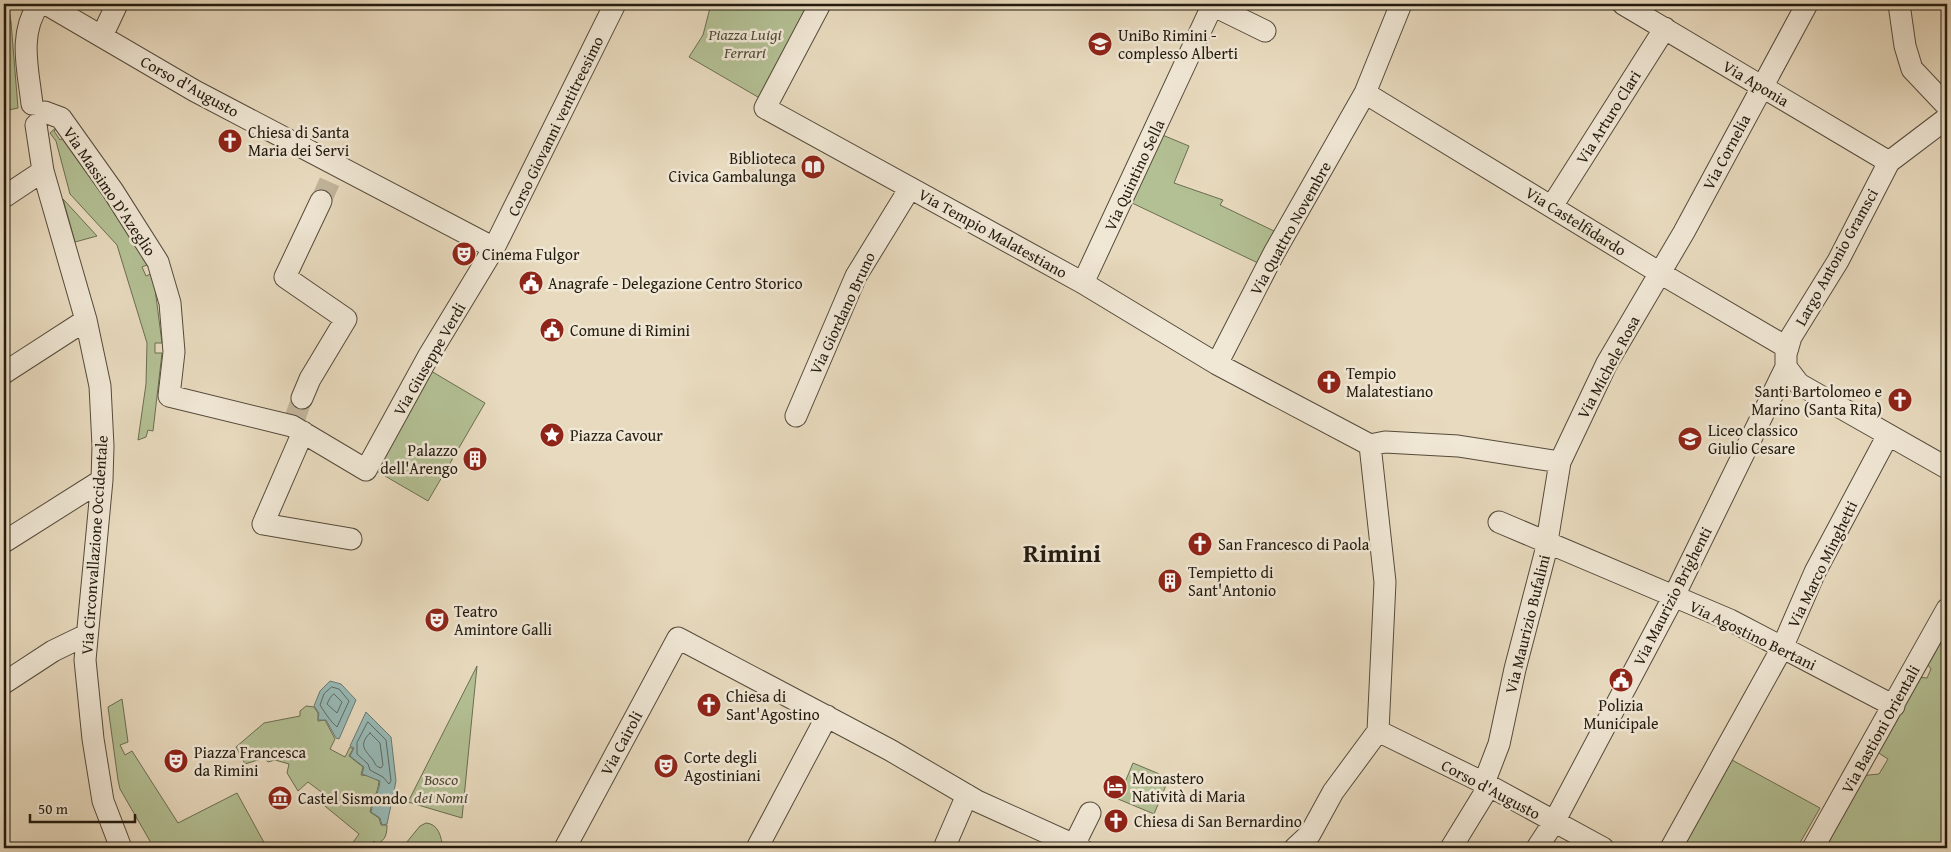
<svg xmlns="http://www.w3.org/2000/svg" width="1951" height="852" font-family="'Gentium Book Plus',serif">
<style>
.green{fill:#b3c094;stroke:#6b6e52}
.water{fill:#98bab7;stroke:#697a74}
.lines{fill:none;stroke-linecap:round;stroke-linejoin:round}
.shore{stroke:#5e6a63;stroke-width:1}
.minor-tunnel{stroke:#c1b49b;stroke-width:21;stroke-dasharray:21 11;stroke-linecap:butt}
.minor-casing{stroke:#544b3b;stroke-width:23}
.minor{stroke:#f0e7d5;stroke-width:21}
.labels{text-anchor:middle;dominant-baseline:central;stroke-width:5;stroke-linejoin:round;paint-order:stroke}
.park-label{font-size:16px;font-style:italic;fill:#4e4d37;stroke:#f0e7d5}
.poi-label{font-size:16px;fill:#231b0f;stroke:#f0e7d5;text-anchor:start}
.street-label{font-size:16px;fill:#231b0f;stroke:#f0e7d5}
.town-label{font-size:26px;font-weight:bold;fill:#231b0f;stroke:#f0e7d5}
</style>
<rect width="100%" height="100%" fill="#e8dabe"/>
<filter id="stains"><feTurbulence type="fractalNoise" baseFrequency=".004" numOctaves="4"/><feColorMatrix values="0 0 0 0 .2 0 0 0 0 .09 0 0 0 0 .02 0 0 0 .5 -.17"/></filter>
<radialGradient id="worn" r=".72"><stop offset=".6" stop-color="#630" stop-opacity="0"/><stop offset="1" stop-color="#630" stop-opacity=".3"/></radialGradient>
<path class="green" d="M711 4H810L763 100 689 57 703 35Z
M11 22 18 108 4 111V34Z
M59 125 60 126 54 131 60 140 67 136 149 264 142 267 146 276 153 273 162 343H155V353H162L153 431 148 430 146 437 138 440 146 384 147 343 117 245 70 194 56 141 50 133Z
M1160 134 1189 146 1174 183 1223 200 1220 205 1274 231 1258 263 1130 202Z
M63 199 97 236 75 242Z
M431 371 485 403 428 501 373 469Z
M1947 622V848H1825L1859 776 1879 774 1888 759 1874 750 1916 677 1927 678 1931 669 1925 661Z
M477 666 462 818 408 802Z
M122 699 128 742 120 745 125 755 132 751 178 823 237 793 267 848H154L120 789 118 780 108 707Z
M306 706 314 707 318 713V721L325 720 335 739 330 749 345 757 350 747 353 749 349 756 363 767 361 775 370 776 379 781C378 793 372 801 370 812L379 818 381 825H387C387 833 386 840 377 844L374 841 368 848H349L359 834 320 802 324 794 308 782 298 791 287 773 289 764 275 760 268 762 264 758 245 764 236 747 264 723 300 716V711Z
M1732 760 1820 808 1797 848H1683Z
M1133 763 1169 778 1154 814 1118 799Z
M426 823C439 824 441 837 443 848H402L420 826Z"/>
<path class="water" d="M4 4H8L11 22 4 34Z
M330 681 341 684 356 700 339 739 336 738 326 720H318L319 713 314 706 320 691Z
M366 712 391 737 396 781 387 824 382 825 380 818 371 812C373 801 379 793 380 781L362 774 364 767 350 756 354 748 350 746Z"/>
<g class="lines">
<path class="shore" d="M332 687 339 689 349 701 337 727C331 722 325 713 320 705L324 694Z
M334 694 342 702 337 713 327 704 330 698Z
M368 722 386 740 391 781 389 784 383 777 370 770 368 764 357 754V743Z
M370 733 380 743 383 765 381 768C375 766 376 765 373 760 365 750 358 745 370 733Z"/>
<path class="minor-tunnel" d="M321 201 333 174
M294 421 302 398"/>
<defs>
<path id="minor" d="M46 4 195 91 494 248
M820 4 765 108 1083 283 1217 364 1370 445
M1623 4 1889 162
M1899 4 1905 46 1912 69 1947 106
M1212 5 1265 31
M102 36 117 4
M1365 93 1660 273 1788 348
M32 104C28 69 18 34 39 4
M45 112 61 118 113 191 158 262 170 303 174 352 169 396 292 426 366 470 428 357 494 248 615 4
M1947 118 1889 162 1838 261 1791 337 1786 354V367L1799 384 1947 468
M36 125 43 171 86 320 100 386 103 446 102 480 85 660 93 739 103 801 121 848
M4 197 43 171
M1552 206 1665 28
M1083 283 1213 4
M1217 364 1274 253 1365 93 1401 4
M4 373 86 320
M302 398 310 379 346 319 285 277 321 201
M796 416 856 276 910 188
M303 432 263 524 351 539
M1370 445 1385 442 1458 446 1560 462
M1499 522 1730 620 1894 706
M4 542 102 480
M4 683 53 651 86 635
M1378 731 1484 783 1603 848
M1484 783 1499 744 1515 669 1545 554 1560 462 1607 363 1684 232 1807 4
M1074 845 1090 813
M565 848 678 638 890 750 977 801 1081 848
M757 848 827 716
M944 848 967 795
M1295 848 1310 834 1333 792 1378 731 1385 582 1370 445
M1451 848 1489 786
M1537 848 1554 822 1674 596 1786 367
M1671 848 1782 648 1815 572 1888 435
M1813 848 1947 609"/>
</defs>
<use href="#minor" class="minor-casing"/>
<use href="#minor" class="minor"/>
</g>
<defs>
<symbol id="university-disc" viewBox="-11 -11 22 22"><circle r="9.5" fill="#8f2418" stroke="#f0e7d5"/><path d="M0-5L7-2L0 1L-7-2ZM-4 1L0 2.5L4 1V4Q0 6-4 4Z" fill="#fff"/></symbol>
<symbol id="church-disc" viewBox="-11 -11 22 22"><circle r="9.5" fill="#8f2418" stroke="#f0e7d5"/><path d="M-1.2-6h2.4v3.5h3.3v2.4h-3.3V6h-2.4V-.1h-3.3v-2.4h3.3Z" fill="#fff"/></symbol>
<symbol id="library-disc" viewBox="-11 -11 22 22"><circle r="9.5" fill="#8f2418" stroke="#f0e7d5"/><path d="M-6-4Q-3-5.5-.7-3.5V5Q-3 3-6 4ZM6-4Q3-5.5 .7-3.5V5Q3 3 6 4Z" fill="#fff"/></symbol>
<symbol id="theatre-disc" viewBox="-11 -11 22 22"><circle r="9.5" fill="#8f2418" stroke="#f0e7d5"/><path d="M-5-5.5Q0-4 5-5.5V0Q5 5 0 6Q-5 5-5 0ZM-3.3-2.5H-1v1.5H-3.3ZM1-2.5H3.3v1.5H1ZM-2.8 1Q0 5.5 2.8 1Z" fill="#fff"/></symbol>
<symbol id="civic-disc" viewBox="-11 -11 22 22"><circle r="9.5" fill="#8f2418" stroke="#f0e7d5"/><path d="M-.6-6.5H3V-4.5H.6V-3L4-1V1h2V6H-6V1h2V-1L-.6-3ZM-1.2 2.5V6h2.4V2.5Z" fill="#fff"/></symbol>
<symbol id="sight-disc" viewBox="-11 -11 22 22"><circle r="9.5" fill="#8f2418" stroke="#f0e7d5"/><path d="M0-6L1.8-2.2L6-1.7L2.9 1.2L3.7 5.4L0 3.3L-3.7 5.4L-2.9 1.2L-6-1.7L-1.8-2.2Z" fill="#fff"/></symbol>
<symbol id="school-disc" viewBox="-11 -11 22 22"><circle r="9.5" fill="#8f2418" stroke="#f0e7d5"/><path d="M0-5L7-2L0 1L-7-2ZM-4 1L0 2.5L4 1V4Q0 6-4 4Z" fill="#fff"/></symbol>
<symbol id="building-disc" viewBox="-11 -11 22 22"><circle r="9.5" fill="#8f2418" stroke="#f0e7d5"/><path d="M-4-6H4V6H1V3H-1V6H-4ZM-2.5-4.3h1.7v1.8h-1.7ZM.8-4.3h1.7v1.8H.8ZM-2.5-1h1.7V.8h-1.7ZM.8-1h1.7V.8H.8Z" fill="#fff"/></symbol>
<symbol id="hotel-disc" viewBox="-11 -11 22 22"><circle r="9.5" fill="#8f2418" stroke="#f0e7d5"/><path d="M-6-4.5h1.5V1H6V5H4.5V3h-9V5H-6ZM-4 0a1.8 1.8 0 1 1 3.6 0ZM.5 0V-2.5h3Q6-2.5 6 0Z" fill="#fff"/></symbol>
<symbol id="museum-disc" viewBox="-11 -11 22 22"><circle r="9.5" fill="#8f2418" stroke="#f0e7d5"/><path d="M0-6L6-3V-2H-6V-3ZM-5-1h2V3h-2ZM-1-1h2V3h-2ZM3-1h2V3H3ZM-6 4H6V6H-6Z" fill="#fff"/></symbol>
</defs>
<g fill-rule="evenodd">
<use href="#university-disc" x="1086" y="30" width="28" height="28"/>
<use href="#church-disc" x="216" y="127" width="28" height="28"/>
<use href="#library-disc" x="799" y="153" width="28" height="28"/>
<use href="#theatre-disc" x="450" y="240" width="28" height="28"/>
<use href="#civic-disc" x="517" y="269" width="28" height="28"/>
<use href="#civic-disc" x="538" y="316" width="28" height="28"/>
<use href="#church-disc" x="1315" y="368" width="28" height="28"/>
<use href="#church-disc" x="1886" y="386" width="28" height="28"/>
<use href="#sight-disc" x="538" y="421" width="28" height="28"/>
<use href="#school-disc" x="1676" y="425" width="28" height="28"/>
<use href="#building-disc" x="461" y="445" width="28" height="28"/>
<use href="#church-disc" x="1186" y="530" width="28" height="28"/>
<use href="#building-disc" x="1156" y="567" width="28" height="28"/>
<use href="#theatre-disc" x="423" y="606" width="28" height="28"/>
<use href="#civic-disc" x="1607" y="666" width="28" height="28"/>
<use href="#church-disc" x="695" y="691" width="28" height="28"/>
<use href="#theatre-disc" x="162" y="747" width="28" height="28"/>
<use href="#theatre-disc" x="652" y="752" width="28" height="28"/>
<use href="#hotel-disc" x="1101" y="773" width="28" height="28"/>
<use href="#museum-disc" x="266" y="784" width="28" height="28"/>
<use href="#church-disc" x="1102" y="807" width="28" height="28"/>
</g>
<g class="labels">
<g class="park-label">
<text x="745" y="34">Piazza Luigi<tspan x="745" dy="18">Ferrari</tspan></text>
<text x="441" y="779">Bosco<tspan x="441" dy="18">dei Nomi</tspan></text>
</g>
<g class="poi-label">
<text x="1118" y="35">UniBo Rimini -<tspan x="1118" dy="18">complesso Alberti</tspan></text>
<text x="248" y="132">Chiesa di Santa<tspan x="248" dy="18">Maria dei Servi</tspan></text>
<text x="796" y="158" text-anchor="end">Biblioteca<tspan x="796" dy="18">Civica Gambalunga</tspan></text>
<text x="482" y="254">Cinema Fulgor</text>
<text x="548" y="283">Anagrafe - Delegazione Centro Storico</text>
<text x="570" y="330">Comune di Rimini</text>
<text x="1346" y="373">Tempio<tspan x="1346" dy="18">Malatestiano</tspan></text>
<text x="1882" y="391" text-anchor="end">Santi Bartolomeo e<tspan x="1882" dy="18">Marino (Santa Rita)</tspan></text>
<text x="1708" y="430">Liceo classico<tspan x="1708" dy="18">Giulio Cesare</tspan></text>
<text x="570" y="435">Piazza Cavour</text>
<text x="458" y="450" text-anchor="end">Palazzo<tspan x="458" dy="18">dell'Arengo</tspan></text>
<text x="1218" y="544">San Francesco di Paola</text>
<text x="1188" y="572">Tempietto di<tspan x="1188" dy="18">Sant'Antonio</tspan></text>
<text x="454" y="611">Teatro<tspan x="454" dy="18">Amintore Galli</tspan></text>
<text x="726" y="696">Chiesa di<tspan x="726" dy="18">Sant'Agostino</tspan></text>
<text x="1621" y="705" text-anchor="middle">Polizia<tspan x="1621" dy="18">Municipale</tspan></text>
<text x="194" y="752">Piazza Francesca<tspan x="194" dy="18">da Rimini</tspan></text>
<text x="684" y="757">Corte degli<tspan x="684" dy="18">Agostiniani</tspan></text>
<text x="1132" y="778">Monastero<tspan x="1132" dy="18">Natività di Maria</tspan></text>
<text x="298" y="798">Castel Sismondo</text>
<text x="1134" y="821">Chiesa di San Bernardino</text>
</g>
<g class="street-label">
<text transform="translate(1756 83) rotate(31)">Via Aponia</text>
<text transform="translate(190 86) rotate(29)">Corso d'Augusto</text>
<text transform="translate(1608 117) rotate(-58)">Via Arturo Clari</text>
<text transform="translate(555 126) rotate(-64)">Corso Giovanni ventitreesimo</text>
<text transform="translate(1726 152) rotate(-62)">Via Cornelia</text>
<text transform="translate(1134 175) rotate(-65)">Via Quintino Sella</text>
<text transform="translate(110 191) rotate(56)">Via Massimo D'Azeglio</text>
<text transform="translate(1576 221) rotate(32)">Via Castelfidardo</text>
<text transform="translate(1290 228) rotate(-61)">Via Quattro Novembre</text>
<text transform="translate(993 233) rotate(29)">Via Tempio Malatestiano</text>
<text transform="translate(1836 257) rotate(-61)">Largo Antonio Gramsci</text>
<text transform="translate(842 313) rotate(-65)">Via Giordano Bruno</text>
<text transform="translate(429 359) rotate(-60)">Via Giuseppe Verdi</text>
<text transform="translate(1608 367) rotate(-62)">Via Michele Rosa</text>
<text transform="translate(94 545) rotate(-86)">Via Circonvallazione Occidentale</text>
<text transform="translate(1822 564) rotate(-64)">Via Marco Minghetti</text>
<text transform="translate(1672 596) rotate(-63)">Via Maurizio Brighenti</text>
<text transform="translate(1527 624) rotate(-76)">Via Maurizio Bufalini</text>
<text transform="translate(1753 635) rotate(26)">Via Agostino Bertani</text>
<text transform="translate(1880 729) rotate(-61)">Via Bastioni Orientali</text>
<text transform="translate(621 743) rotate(-62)">Via Cairoli</text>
<text transform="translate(1491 789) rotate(28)">Corso d'Augusto</text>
</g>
<g class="town-label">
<text x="1062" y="552">Rimini</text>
</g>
</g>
<rect width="1951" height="852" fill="none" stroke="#e8dabe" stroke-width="20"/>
<rect x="5" y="5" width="1941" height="842" fill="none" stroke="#231b0f" stroke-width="2.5"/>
<rect x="10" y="10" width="1931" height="832" fill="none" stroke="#231b0f"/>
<path d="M30 814v8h105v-8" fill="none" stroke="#231b0f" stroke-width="2.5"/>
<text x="38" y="814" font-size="15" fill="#231b0f" stroke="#f0e7d5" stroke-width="4" paint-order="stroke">50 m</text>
<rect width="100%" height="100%" filter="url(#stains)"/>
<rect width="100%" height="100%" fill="url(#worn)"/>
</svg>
